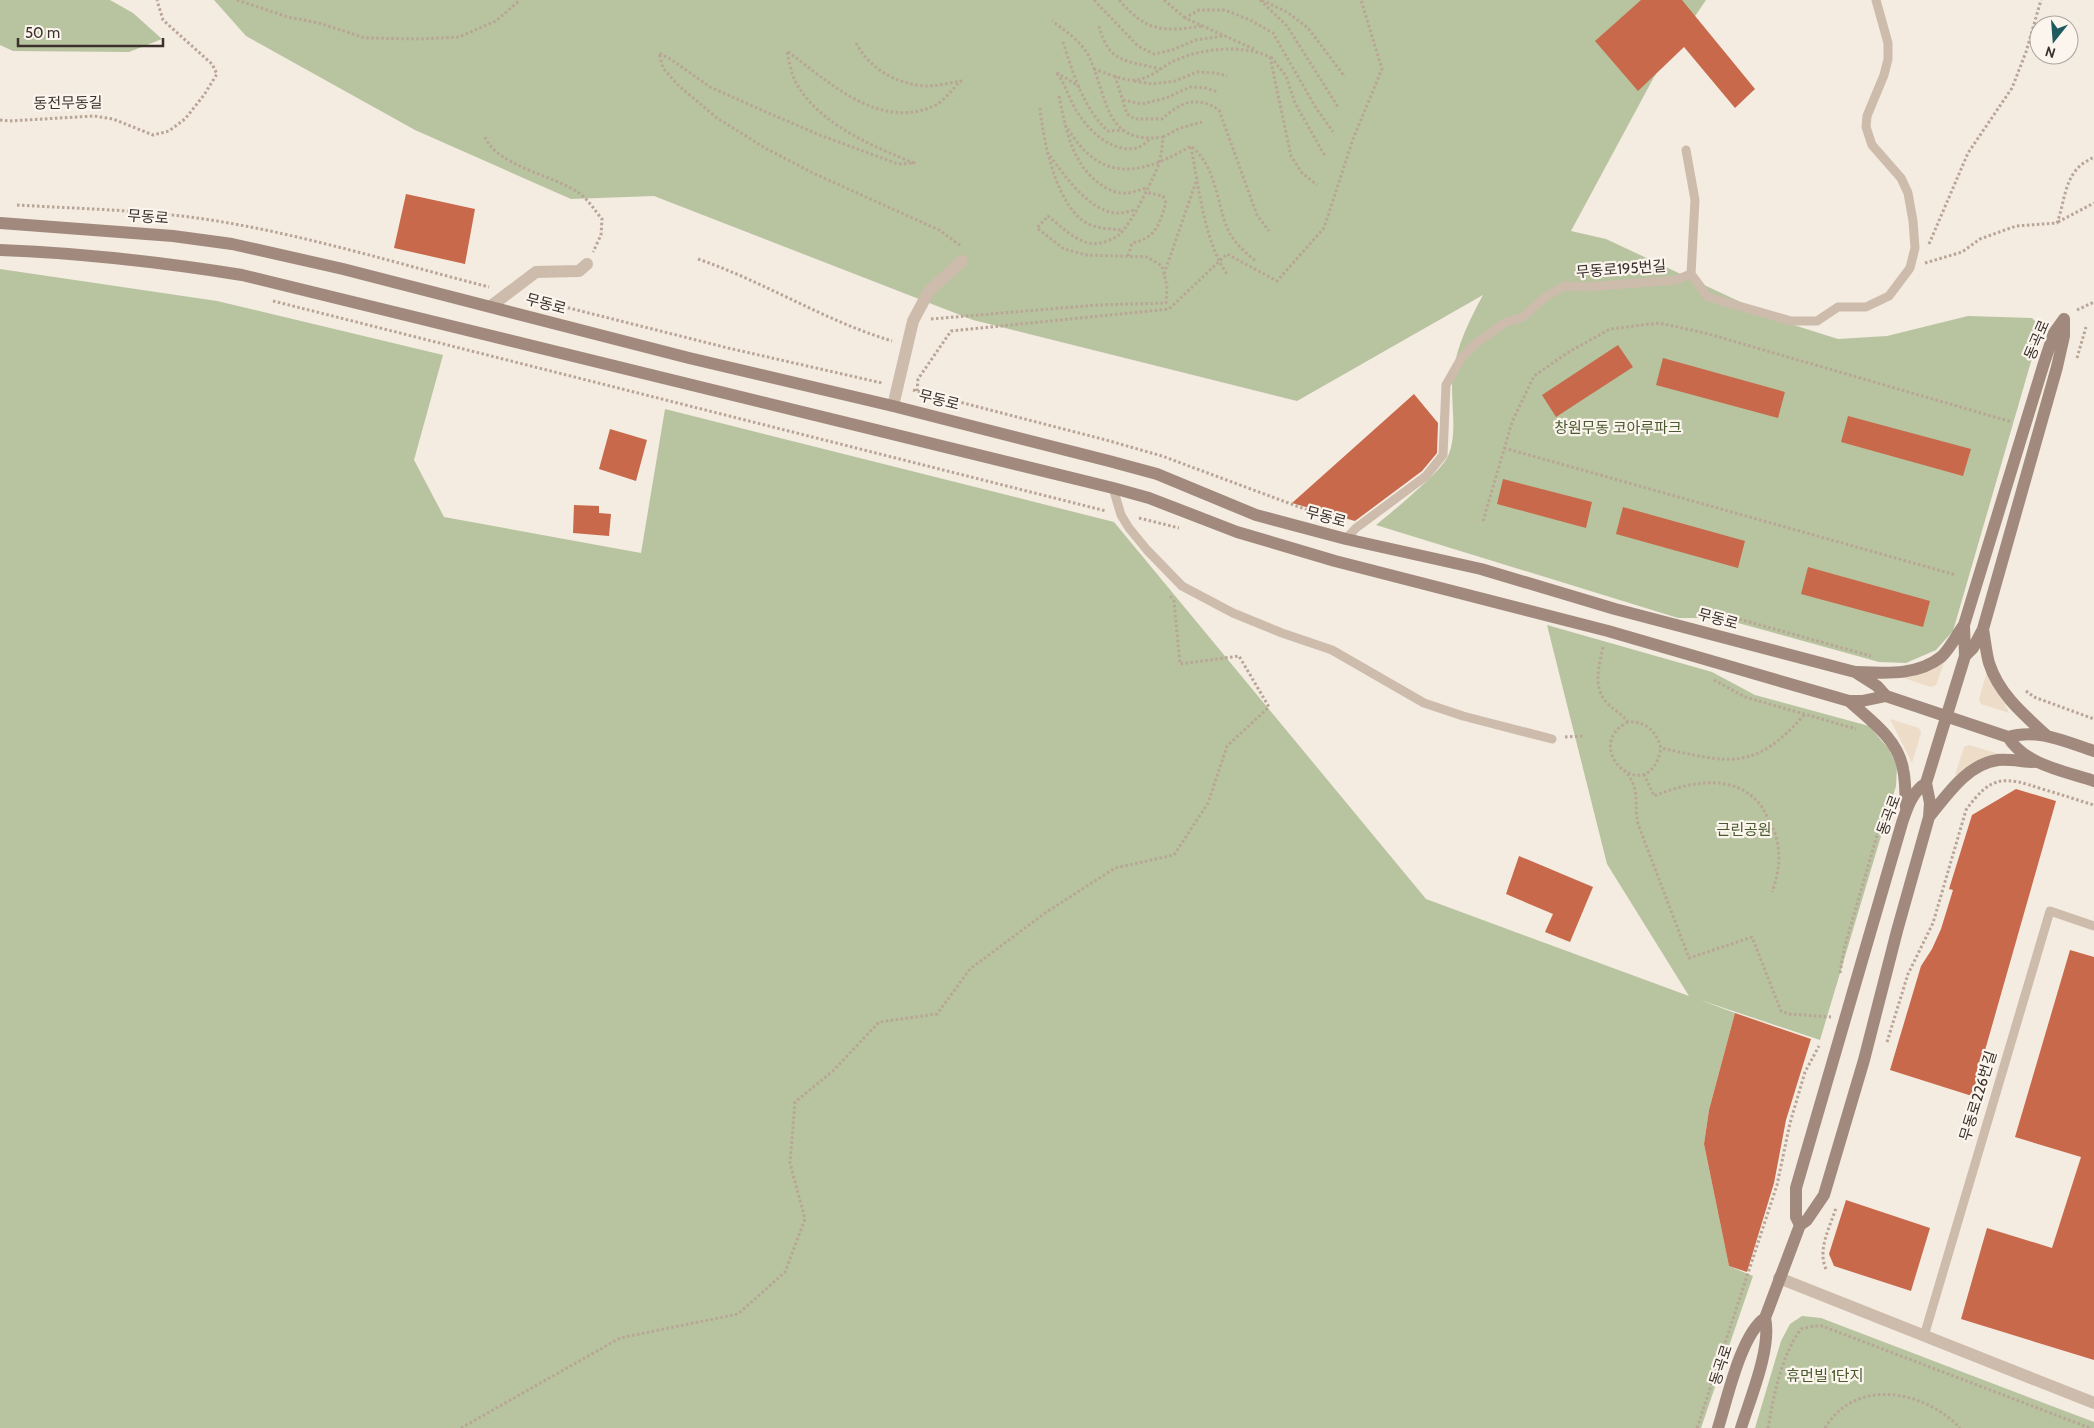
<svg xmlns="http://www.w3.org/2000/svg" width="2094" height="1428" font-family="Cabin,'Noto Sans KR',sans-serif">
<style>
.green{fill:#b8c4a0}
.plaza{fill:#ecdcc8}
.building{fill:#c8694b}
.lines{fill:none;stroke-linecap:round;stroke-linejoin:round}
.path{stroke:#b9a596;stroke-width:3;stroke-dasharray:2.5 2.5;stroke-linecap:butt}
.service{stroke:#cdbbac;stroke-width:9}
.minor{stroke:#cdbbac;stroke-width:12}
.secondary{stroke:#a18a7d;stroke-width:12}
.labels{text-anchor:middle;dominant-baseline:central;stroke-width:4.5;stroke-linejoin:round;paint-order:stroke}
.street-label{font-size:15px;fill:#3b302b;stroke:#fbf5ee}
.park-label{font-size:15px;fill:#4a5a2e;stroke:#fbf5ee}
</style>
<rect width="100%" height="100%" fill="#f4ebe1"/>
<path class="green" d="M0 0H110L133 13 162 39 129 52 13 51 0 45Z
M214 0H1706L1654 77 1571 231 1606 239 1781 321 1838 339 1887 336 1968 316 2032 318 2041 327 1953 631 1936 650 1906 663 1879 662 1720 618H1678L1376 525C1392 512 1441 472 1448 456 1459 431 1449 399 1453 373 1457 345 1470 319 1483 295L1297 401 973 320 654 196 571 199 415 130 246 36Z
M0 269 217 301 443 355 414 460 444 517 641 553 665 409 1114 522 1426 899 1689 996 1607 864 1547 625 1712 672 1755 695 1869 726 1888 748 1897 765 1896 786 1820 1040 1700 1000 1735 1013 1709 1110 1704 1144 1729 1266 1753 1276 1701 1428H0Z
M1802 1316 1821 1318 2094 1422V1428H1755L1781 1341 1790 1324Z"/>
<path class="plaza" d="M1946 657 1936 685 1931 687 1901 677Z
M1988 668 2009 713 1981 704 1979 699Z
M1890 719 1919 728 1921 733 1912 763Z
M1969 745 1999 754 1955 775 1964 747Z"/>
<path class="building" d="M1641 0H1682L1755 89 1735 108 1684 47 1638 91 1595 41Z
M406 194 475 209 465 264 394 248Z
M1618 345 1633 367 1556 417 1542 395Z
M1663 358 1785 392 1778 418 1656 385Z
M1414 394 1438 423 1437 453 1422 471 1355 521 1292 503Z
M1848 416 1971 449 1963 476 1841 442Z
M610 429 647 440 636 481 599 469Z
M1503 479 1592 502 1586 528 1497 504Z
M574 505 599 506V513L611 514 609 536 573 533Z
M1623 507 1745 541 1738 568 1616 534Z
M1808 567 1930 601 1923 627 1801 594Z
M2016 789 2056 801 1972 1096 1890 1070 1921 966 1932 949 1941 929 1953 890 1949 889 1972 815Z
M1519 856 1593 887 1570 942 1545 932 1553 914 1506 894Z
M2070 950 2094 957V1360L1961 1319 1987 1228 2052 1248 2081 1157 2015 1137Z
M1735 1013 1811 1039 1786 1120 1774 1183 1747 1272 1729 1266 1704 1144 1709 1110Z
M1846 1200 1930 1228 1911 1291 1834 1266 1829 1254Z"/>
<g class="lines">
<path class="path" d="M237 0 288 17 319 23 365 38 419 39 459 37 496 21 520 0
M1094 0 1138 46 1154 54 1172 50 1196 40 1223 36
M1119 0C1147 32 1162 32 1203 26
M1164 0 1185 18
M1260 0 1287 26 1338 107
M1262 0 1287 12 1308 28 1345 77
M1099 26C1109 64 1126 60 1160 69
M1063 42C1073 73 1083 108 1108 131L1123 130
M856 43C870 69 896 84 926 86 937 86 950 83 961 81 953 88 945 100 936 105 880 132 829 82 787 51 789 61 791 72 795 81 818 124 872 146 914 163L898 164 817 134 757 108 710 87 672 60 659 53 663 68 679 86 717 118 765 148 815 174 939 230 961 246
M1254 49 1185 18 1199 10H1225L1250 20 1273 33 1316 108 1333 132
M1271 57 1286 76 1295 103 1325 156
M1094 69C1104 72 1122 80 1131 80 1149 81 1162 66 1176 60 1204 48 1243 44 1270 57L1291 156 1302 173 1317 185
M1115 76 1127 114 1135 119H1162C1181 102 1196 95 1219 110L1257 215 1269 231
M1134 81 1152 84 1175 81 1197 72 1216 73 1227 76
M1080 87 1056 72C1067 86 1070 103 1080 116 1092 134 1114 153 1137 148 1142 147 1146 142 1150 139
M1059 96C1066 130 1072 166 1103 186 1110 191 1120 194 1128 193 1135 192 1141 189 1147 188
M1123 100 1142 104 1166 98 1190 87 1206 88 1218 92
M1040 108C1043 140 1057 212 1091 225 1101 229 1112 229 1122 230
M0 120 9 121 94 116 113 119 153 135 169 131 185 119 204 95 217 74 212 64 163 20 157 0
M1065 125C1071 133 1077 143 1084 150 1117 184 1156 166 1191 146 1217 168 1216 201 1228 230 1234 243 1246 253 1257 262
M485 137C497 166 553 175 579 193 588 199 595 211 602 219L601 235 593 252
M1163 137 1180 128 1202 122
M1191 147C1199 187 1204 241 1227 274
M1050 156C1065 176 1091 214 1119 213 1124 213 1130 211 1135 210
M17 205C84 209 151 210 217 221 309 236 399 264 489 287
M2058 222 2094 203
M1929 244 1968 153 2012 88 2026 52 2041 0
M1128 256 1132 243C1156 238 1159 225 1166 203L1163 196 1145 192
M698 259C765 282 825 321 892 341
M1925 263 1962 252 1980 239 2016 226 2057 223C2064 205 2064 182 2078 168 2082 163 2089 160 2094 157
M1164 274 1197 179
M529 298 728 348 882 383
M273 301 1106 511
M2077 310 2094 302
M931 319 1097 305 1166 303 1167 286 1162 266 1147 257 1086 255 1064 249 1037 228 1048 216C1062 227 1081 248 1101 243 1106 242 1115 238 1119 235 1130 226 1150 185 1156 171 1161 160 1162 149 1163 137 1106 145 1108 101 1091 61 1084 43 1067 32 1052 21
M2077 358 2086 327
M913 390 1106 440 1162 456 1310 511
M917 391 918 379 951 331 1169 309 1227 254 1277 281 1324 228 1353 139 1382 69 1361 0
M1504 448 1956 575
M1139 518 1179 528
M1483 521 1512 422 1534 376 1567 353 1610 329 1659 323 1705 333 2012 422
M1700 613 1721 614 1871 656
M1603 647C1599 666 1592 688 1608 704 1615 711 1621 713 1628 722 1646 721 1656 731 1661 748 1730 763 1754 772 1805 714
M1714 680 1745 697 1856 729
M2026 691 2034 697 2094 719
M1628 722C1578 747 1649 812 1661 748
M1565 737 1583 736
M1624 770C1642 790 1633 801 1638 824L1689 958 1752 937 1781 1011 1789 1014 1831 1017
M1644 774 1654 796C1686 783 1731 772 1758 802 1763 807 1766 815 1770 822 1782 845 1781 868 1772 892
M1840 973 1844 949 1889 794
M1887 1042 1908 974 1933 923 1966 810C1991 775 2004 776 2042 789 2060 794 2077 800 2094 805
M1826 1269C1817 1250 1830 1227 1836 1208
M461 1428 620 1338 738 1314 785 1272 805 1219 790 1163 795 1102 833 1071 879 1022 937 1014 970 969 1045 913 1115 868 1174 855 1208 803 1227 746 1269 707 1239 656 1180 664 1174 601 1170 596
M1697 1428 1777 1185 1790 1123 1805 1072 1819 1046
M1768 1428C1774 1395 1781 1356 1801 1329L1814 1326H1822L2090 1428
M1825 1428C1855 1377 1924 1390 1960 1428"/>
<path class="service" d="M1686 150 1695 200 1691 274
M1113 488 1121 515 1129 528 1147 550 1182 586 1233 613 1282 633 1332 650 1424 703 1463 716 1552 739
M1346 539 1356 528 1426 476 1443 455 1446 385 1462 357 1475 344 1504 323 1523 317 1544 298 1564 286 1586 287 1676 280 1691 274 1708 297 1791 321H1817L1838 307H1866L1889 296 1910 268 1915 248 1913 221 1908 193 1901 178 1872 145 1866 127 1867 116 1884 75 1888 59V43L1876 0
M1924 1336 2050 911 2094 926"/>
<path class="minor" d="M491 306 536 272 579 271 587 264
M893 406 913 321 929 291 962 261
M1779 1278 2094 1403"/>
<path class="secondary" d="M0 223 173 236 232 244 343 269 689 358 893 406 1109 461 1157 474 1256 515 1346 539 1481 569 1615 609 1855 672 1877 686 1886 696
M0 250C81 253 161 262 242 275L1113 488 1149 498 1237 532 1335 561 1608 631 1849 701H1862L1886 696 2008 737C2037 728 2066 742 2094 751
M1983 629C1985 640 1986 652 1989 663 1999 694 2023 714 2046 735
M1965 656 1973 648 1983 629 2057 367 2064 336V319
M1857 672C1885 673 1917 676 1941 657 1950 649 1957 634 1964 625
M1849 701C1870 720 1898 739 1903 769 1906 782 1905 795 1906 808
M2008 737C2025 765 2064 771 2094 781
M1926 783 1965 656 1964 625 2044 363 2054 333 2064 319
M1929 817C1947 795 1967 764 1998 760 2010 759 2025 762 2037 762
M1800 1225 1796 1217V1188L1902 823C1907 808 1912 792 1926 783
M1718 1428C1727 1400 1741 1334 1765 1318
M1741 1428C1750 1399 1772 1347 1765 1318L1800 1225 1807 1220 1824 1195 1864 1060 1897 931 1929 817 1930 803 1926 783"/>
</g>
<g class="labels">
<g class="street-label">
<text transform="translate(68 103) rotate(-1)">동전무동길</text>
<text transform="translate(148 217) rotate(4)">무동로</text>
<text transform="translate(1621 269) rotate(-4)">무동로195번길</text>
<text transform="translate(546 304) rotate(15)">무동로</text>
<text transform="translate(2037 340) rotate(-67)">동곡로</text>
<text transform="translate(939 400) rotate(14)">무동로</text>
<text transform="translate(1326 517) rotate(15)">무동로</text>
<text transform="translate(1718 619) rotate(15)">무동로</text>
<text transform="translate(1889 815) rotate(-70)">동곡로</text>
<text transform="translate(1978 1096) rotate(-73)">무동로226번길</text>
<text transform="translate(1721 1365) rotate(-72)">동곡로</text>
</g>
<g class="park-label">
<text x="1618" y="428">창원무동 코아루파크</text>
<text x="1744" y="830">근린공원</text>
<text x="1825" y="1376">휴먼빌 1단지</text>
</g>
</g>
<g transform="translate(2054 40) rotate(197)"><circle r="24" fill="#fbf5ee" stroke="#aea6a0"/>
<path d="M0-4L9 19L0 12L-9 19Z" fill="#1f5a5e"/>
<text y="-8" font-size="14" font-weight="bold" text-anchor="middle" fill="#3b302b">N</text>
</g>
<path d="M18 38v8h145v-8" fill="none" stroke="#3b302b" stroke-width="2.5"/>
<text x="25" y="38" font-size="15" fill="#3b302b" stroke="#fbf5ee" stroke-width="4" paint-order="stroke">50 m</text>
</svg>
